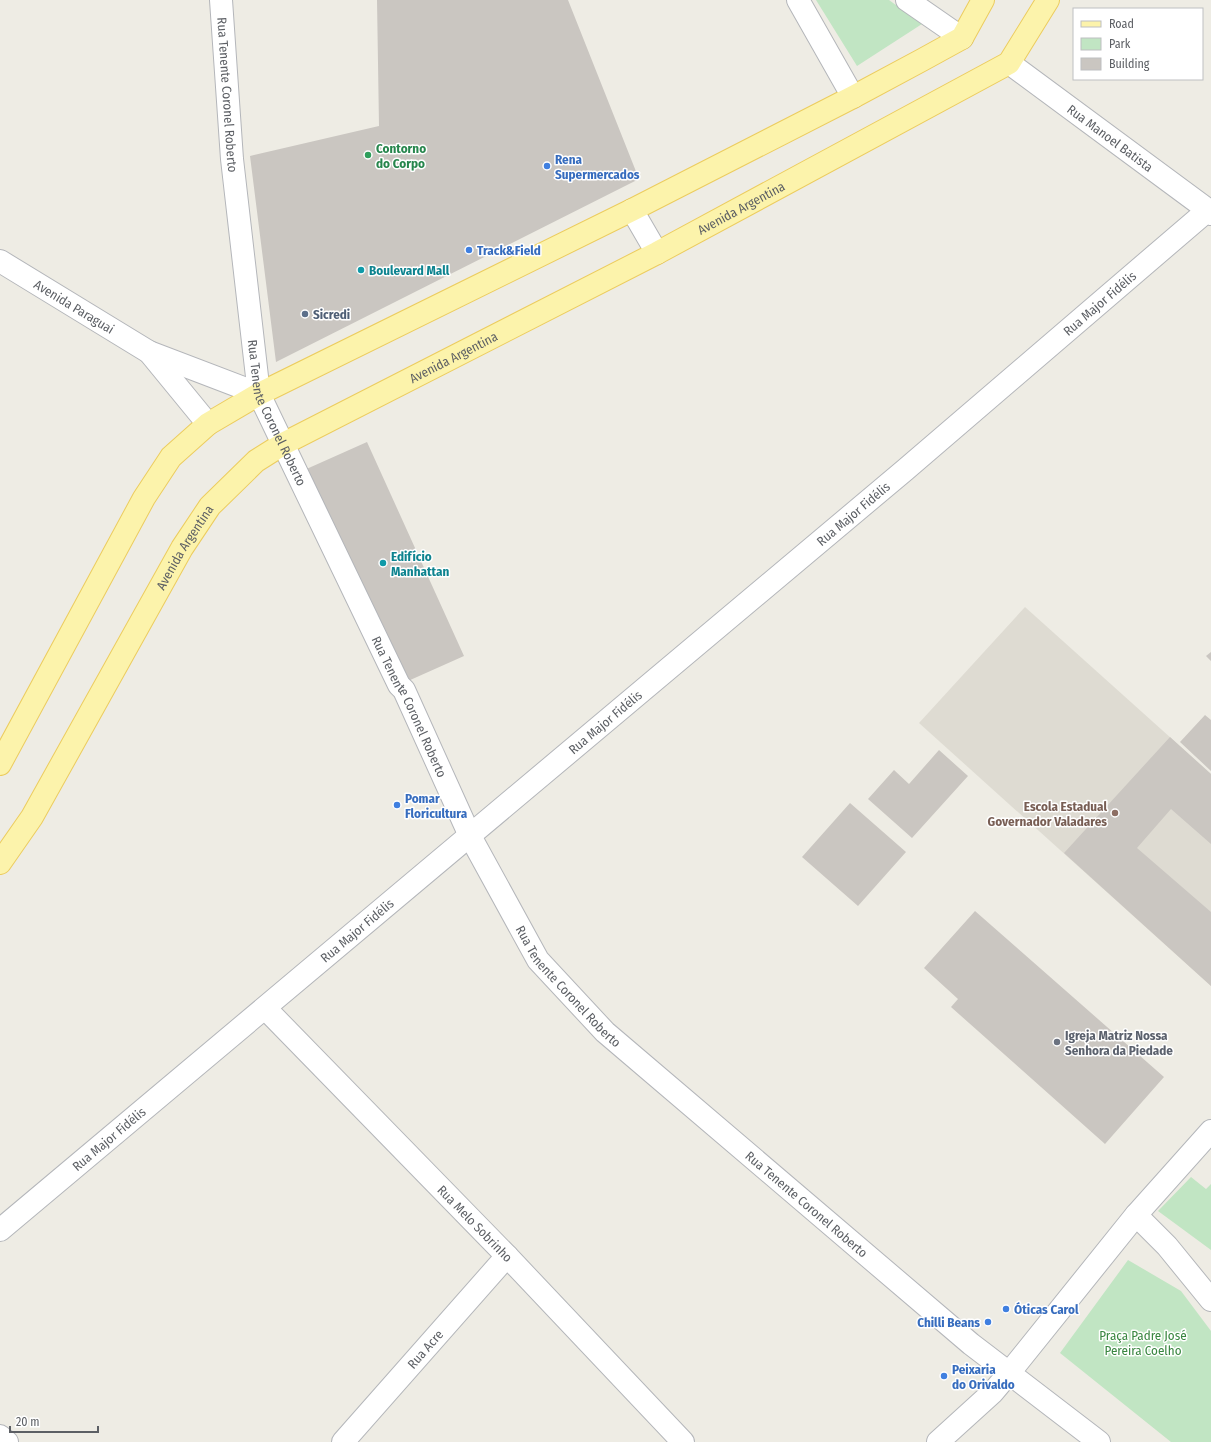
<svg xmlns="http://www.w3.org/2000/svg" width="1211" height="1442" font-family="'Fira Sans Condensed',sans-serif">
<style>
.education{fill:#dedbd2}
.green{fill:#c1e5c3}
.building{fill:#cac6c1}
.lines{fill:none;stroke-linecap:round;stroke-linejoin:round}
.minor-casing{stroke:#b4b6ba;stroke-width:24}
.major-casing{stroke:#eccc5e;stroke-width:24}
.minor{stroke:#fff;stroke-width:22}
.major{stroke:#fcf3ab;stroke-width:22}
.leisure-dot{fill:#2e9e5b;stroke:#fff;stroke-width:1.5}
.shop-dot{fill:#3f7fe0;stroke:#fff;stroke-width:1.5}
.culture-dot{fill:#0f9aa8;stroke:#fff;stroke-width:1.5}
.service-dot{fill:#5c6f8a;stroke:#fff;stroke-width:1.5}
.education-dot{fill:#8d6e63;stroke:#fff;stroke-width:1.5}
.worship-dot{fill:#6b7280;stroke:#fff;stroke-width:1.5}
.labels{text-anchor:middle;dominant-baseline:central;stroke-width:3;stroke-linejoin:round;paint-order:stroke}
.street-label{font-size:13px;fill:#5c5f64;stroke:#fff}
.leisure-label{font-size:13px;font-weight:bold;fill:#27864d;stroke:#fff;text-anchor:start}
.shop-label{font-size:13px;font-weight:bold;fill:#366cbe;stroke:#fff;text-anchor:start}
.culture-label{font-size:13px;font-weight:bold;fill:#0d838f;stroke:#fff;text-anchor:start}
.service-label{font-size:13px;font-weight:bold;fill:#4e5e75;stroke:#fff;text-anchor:start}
.education-label{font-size:13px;font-weight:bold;fill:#785e54;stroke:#fff;text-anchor:end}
.worship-label{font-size:13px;font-weight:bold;fill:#5b616d;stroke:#fff;text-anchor:start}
.park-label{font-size:13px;fill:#398640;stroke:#fff}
</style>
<rect width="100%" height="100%" fill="#eeece4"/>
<path class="education" d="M1025 607 1211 774V986L919 723Z"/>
<path class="green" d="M816 0H889L922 24 857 66Z
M1191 1177 1206 1189 1211 1184V1250L1158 1211Z
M1128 1260 1181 1291 1211 1331V1442H1171L1060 1353Z"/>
<path class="building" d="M377 0H568L639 179 276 362 250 156 379 126Z
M367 442 464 656 399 685 302 471Z
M1211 652V661L1206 656Z
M1205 715 1211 720V771L1180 742Z
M1170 737 1211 774V844L1171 809 1137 848 1211 912V986L1064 853Z
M939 750 968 776 912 838 868 799 894 770 909 784Z
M850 803 906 852 858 906 802 857Z
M975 911 1164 1077 1105 1144 951 1007 958 999 924 968Z"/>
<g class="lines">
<defs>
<g id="minor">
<path id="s1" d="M221 0 232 159 259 394 283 444 399 685 404 690 470 836 538 960 605 1032 971 1344 1009 1373 993 1392 938 1442"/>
<path d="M798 0 853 97"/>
<path d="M907 0 962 38"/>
<path id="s2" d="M1009 63 1208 210 1211 214"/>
<path d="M632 210 657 253"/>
<path id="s3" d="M0 261 149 352 259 394"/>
<path d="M149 352 208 424"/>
<path id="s4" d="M265 1008 507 1256 683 1442"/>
<path d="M1136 1215 1211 1131"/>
<path id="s5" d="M0 1230 905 470 1208 210"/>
<path d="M0 1436 7 1442"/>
<path id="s6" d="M343 1442 507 1256"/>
<path d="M1099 1442 1009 1373 1136 1215 1167 1246 1211 1300"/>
</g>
<g id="major">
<path d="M0 764 144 498 171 457 208 424 259 394 632 210 853 97 922 60 962 38 983 0"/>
<path id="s7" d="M0 863 32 817 182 548 210 506 256 461 283 444 657 253 1009 63 1048 0"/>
</g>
</defs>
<use href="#minor" class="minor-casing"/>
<use href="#major" class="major-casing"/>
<use href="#minor" class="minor"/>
<use href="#major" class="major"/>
</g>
<circle class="leisure-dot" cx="368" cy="155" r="4"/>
<g class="shop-dot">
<circle cx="547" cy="166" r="4"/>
<circle cx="469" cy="250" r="4"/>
<circle cx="397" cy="805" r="4"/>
<circle cx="1006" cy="1309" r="4"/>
<circle cx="988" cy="1322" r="4"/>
<circle cx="944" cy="1376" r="4"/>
</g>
<g class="culture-dot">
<circle cx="361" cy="270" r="4"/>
<circle cx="383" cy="563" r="4"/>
</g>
<circle class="service-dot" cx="305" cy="314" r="4"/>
<circle class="education-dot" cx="1115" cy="813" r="4"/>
<circle class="worship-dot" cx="1057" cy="1042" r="4"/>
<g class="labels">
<g class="street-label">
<text stroke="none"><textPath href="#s1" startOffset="95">Rua Tenente Coronel Roberto</textPath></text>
<text stroke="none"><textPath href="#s2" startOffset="126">Rua Manoel Batista</textPath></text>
<text stroke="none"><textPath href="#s7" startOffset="1026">Avenida Argentina</textPath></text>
<text stroke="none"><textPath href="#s5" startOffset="1438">Rua Major Fidélis</textPath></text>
<text stroke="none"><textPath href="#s3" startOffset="87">Avenida Paraguai</textPath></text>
<text stroke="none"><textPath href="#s7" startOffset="702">Avenida Argentina</textPath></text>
<text stroke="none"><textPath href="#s1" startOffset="419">Rua Tenente Coronel Roberto</textPath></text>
<text stroke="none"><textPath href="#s5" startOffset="1114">Rua Major Fidélis</textPath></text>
<text stroke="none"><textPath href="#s7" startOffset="366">Avenida Argentina</textPath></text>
<text stroke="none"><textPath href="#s1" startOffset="743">Rua Tenente Coronel Roberto</textPath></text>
<text stroke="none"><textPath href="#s5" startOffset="790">Rua Major Fidélis</textPath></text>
<text stroke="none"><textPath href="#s5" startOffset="466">Rua Major Fidélis</textPath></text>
<text stroke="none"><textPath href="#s1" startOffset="1067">Rua Tenente Coronel Roberto</textPath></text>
<text stroke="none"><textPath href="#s5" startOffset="142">Rua Major Fidélis</textPath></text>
<text stroke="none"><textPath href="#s1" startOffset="1391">Rua Tenente Coronel Roberto</textPath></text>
<text stroke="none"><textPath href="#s4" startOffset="301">Rua Melo Sobrinho</textPath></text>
<text stroke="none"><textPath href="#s6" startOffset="124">Rua Acre</textPath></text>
</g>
<g class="leisure-label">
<text x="376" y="148">Contorno<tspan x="376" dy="15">do Corpo</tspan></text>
</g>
<g class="shop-label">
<text x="555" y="159">Rena<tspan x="555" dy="15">Supermercados</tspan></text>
<text x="477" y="250">Track&amp;Field</text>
<text x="405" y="798">Pomar<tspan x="405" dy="15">Floricultura</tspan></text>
<text x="1014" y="1309">Óticas Carol</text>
<text x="980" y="1322" text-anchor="end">Chilli Beans</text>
<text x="952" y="1369">Peixaria<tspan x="952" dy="15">do Orivaldo</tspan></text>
</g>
<g class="culture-label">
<text x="369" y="270">Boulevard Mall</text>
<text x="391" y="556">Edifício<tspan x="391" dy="15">Manhattan</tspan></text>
</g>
<g class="service-label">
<text x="313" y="314">Sicredi</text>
</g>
<g class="education-label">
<text x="1107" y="806">Escola Estadual<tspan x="1107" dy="15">Governador Valadares</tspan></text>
</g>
<g class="worship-label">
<text x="1065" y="1035">Igreja Matriz Nossa<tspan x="1065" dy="15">Senhora da Piedade</tspan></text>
</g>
<g class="park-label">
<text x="1143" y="1335">Praça Padre José<tspan x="1143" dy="15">Pereira Coelho</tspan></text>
</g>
</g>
<rect x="1073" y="8" width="130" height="72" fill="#ffffff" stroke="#bebfc1"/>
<rect x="1081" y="21" width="20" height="6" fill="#fcf3ab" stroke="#bebfc1"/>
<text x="1109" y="28" font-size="12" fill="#5c5f64">Road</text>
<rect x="1081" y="38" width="20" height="12" fill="#c1e5c3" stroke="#bebfc1"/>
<text x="1109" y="48" font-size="12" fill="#5c5f64">Park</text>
<rect x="1081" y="58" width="20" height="12" fill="#cac6c1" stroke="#bebfc1"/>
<text x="1109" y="68" font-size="12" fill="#5c5f64">Building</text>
<path d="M10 1426v6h88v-6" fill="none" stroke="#5c5f64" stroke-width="2"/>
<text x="16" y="1426" font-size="12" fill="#5c5f64" stroke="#ffffff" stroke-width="3" paint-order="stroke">20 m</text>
</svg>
